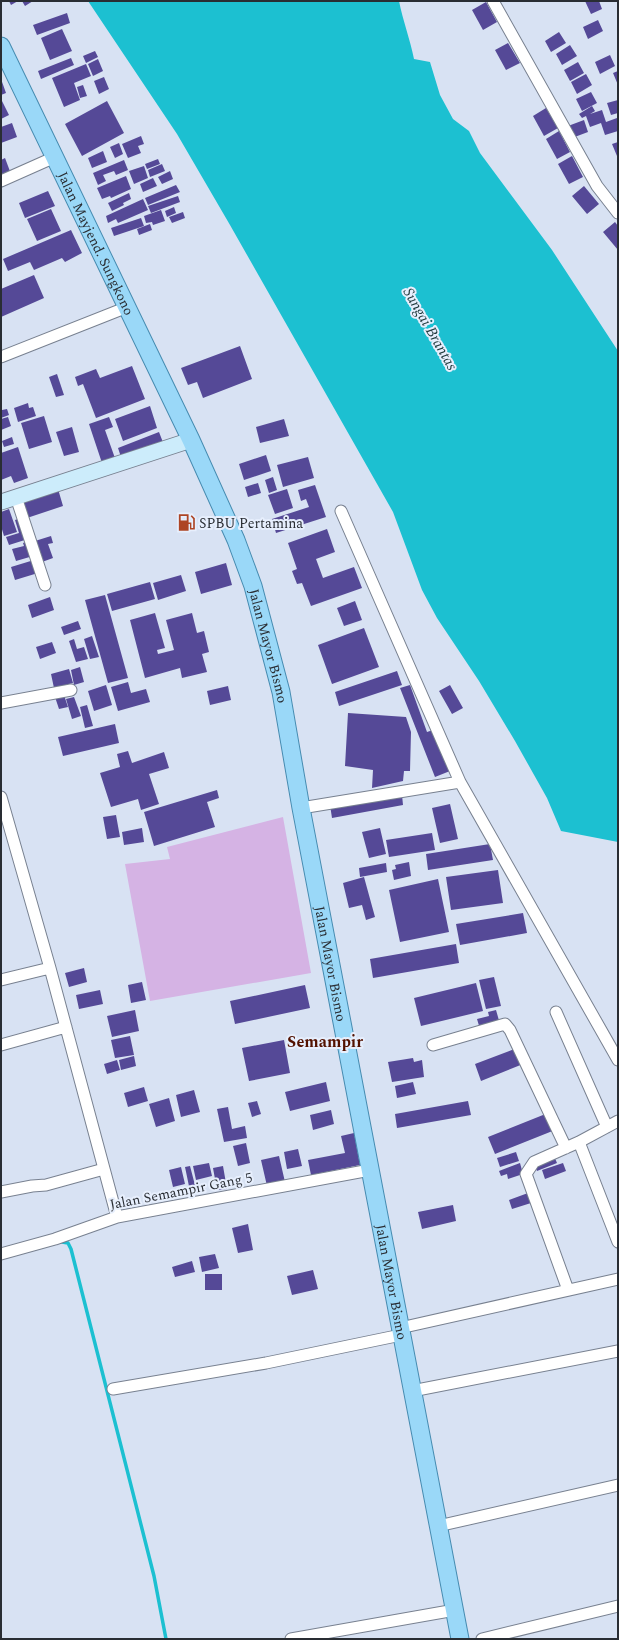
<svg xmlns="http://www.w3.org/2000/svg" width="619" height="1640" font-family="Spectral,serif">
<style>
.green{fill:#d5b3e4}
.water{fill:#1cc0d1}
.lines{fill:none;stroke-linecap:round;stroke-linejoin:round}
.stream{stroke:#1cc0d1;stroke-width:3.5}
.building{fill:#554997}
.street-casing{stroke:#788190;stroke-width:13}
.secondary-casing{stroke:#788190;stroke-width:17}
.primary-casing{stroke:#468bb0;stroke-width:19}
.street{stroke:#fff;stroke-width:11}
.secondary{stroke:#ccecfb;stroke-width:15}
.primary{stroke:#9ad8f8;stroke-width:17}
.labels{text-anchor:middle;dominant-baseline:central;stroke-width:4;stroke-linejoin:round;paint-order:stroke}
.street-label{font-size:14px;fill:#292d33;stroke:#e7effd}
.poi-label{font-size:14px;fill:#292d33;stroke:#e7effd;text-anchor:start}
.water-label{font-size:15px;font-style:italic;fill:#1f383b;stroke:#e7effd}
.quarter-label{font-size:16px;font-weight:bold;fill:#531200;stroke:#e7effd}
</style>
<rect width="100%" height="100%" fill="#d8e2f3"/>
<path class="green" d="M283 817 311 973 150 1001 125 864 170 859 167 847Z"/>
<path class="water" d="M88 1H399C403 21 410 39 414 59L430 62 440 95 453 119 469 131 480 153 552 250 618 351V842L561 831 547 798 515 741 479 681 437 618 422 590 393 512 230 225 177 134Z"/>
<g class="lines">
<path class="stream" d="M62 1242 68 1243 71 1249 154 1576 166 1639"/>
</g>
<path class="building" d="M9 1H18L11 5Z
M22 1H33L25 6Z
M585 1H599L602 9 591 14Z
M486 2 497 22 483 30 472 10Z
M67 13 70 23 37 35 33 25Z
M598 20 603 31 588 39 583 27Z
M62 29 72 51 50 60 41 38Z
M559 32 566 43 551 52 545 41Z
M508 43 520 63 506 70 495 50Z
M570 45 577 56 562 65 556 54Z
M95 51 98 57 86 63 83 56Z
M610 55 615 66 600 74 595 62Z
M71 58 74 65 41 79 38 71Z
M98 59 103 71 93 76 88 64Z
M578 62 584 73 570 81 564 70Z
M86 64 91 76 74 83 80 100 64 107 52 78Z
M618 71V85L613 73Z
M586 74 592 85 577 94 571 82Z
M104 77 109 89 99 94 94 81Z
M1 79 6 93 1 95Z
M83 85 87 96 80 98 77 87Z
M591 92 597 103 582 111 576 99Z
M1 99 9 115 1 119Z
M618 100V113L611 115 607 103Z
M107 101 124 133 82 156 65 124Z
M592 106 595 111 590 114 602 110 606 122 617 118 618 131 605 135 601 123 590 127 586 116 582 118 579 114Z
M546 108 558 128 544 136 533 116Z
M584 120 588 132 572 138 568 126Z
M12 123 17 137 1 143V127Z
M559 131 570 152 557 159 546 139Z
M141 136 144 144 138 146 141 153 128 158 122 144Z
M618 142V156H617L612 144Z
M119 143 123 154 115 158 110 147Z
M103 151 107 162 92 168 88 158Z
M572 156 583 177 569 184 558 164Z
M5 158 11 174 3 178 1 173V160Z
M158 159 160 164 147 169 145 164Z
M124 160 128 170 116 175 114 171 103 175 106 181 98 185 93 173Z
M162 164 165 171 150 177 148 170Z
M144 166 148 178 134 184 129 171Z
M170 171 173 179 162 184 158 177Z
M126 176 131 189 111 198 110 196 102 199 97 188Z
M153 178 157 186 143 192 140 184Z
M176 185 180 192 148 205 145 198Z
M584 186 599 204 587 214 572 196Z
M48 191 55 206 25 218 19 203Z
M129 193 131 199 123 203 124 205 112 211 108 203Z
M178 196 180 202 151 213 148 206Z
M143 199 148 210 118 223 116 219 108 223 106 216Z
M174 207 176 213 167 217 165 211Z
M51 209 61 231 37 241 27 219Z
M161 210 165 221 153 225 152 222 146 223 144 216Z
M183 212 185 218 172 223 169 217Z
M141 218 144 226 114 236 111 228Z
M615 222 618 226V250L603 232Z
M150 224 152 230 139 235 137 229Z
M71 230 82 253 65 262 62 258 34 270 30 262 8 271 3 259Z
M34 275 44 298 1 317V289Z
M240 346 252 379 203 398 197 382 188 385 181 368Z
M132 366 145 399 96 418 83 384 78 386 75 377 96 369 100 378Z
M57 374 64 395 56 397 49 377Z
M28 403 29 408 33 407 36 416 18 422 14 408Z
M150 406 157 428 123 441 115 419Z
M1 407 2 410 7 409 9 415 1 418Z
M44 416 52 442 29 449 21 423Z
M8 417 11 426 1 430V419Z
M109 417 113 427 105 430 116 461 103 466 89 424Z
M284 419 289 436 260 443 256 427Z
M72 427 79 452 64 456 56 432Z
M159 432 164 445 122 460 118 448Z
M12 437 14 444 4 447 2 441Z
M18 447 28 478 14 483 11 476 1 480V453Z
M266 455 271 471 244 480 239 464Z
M308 457 314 478 283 487 277 465Z
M273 477 277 490 269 493 265 480Z
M258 483 261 493 248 497 245 487Z
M315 485 326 517 276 533 272 519 309 507 306 499 301 501 298 490Z
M58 489 63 506 24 519 19 502Z
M287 489 293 508 275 514 268 495Z
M9 509 17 532 4 536 1 526V512Z
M21 518 28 539 9 545 6 537 19 533 15 520Z
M327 529 335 552 316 559 323 578 354 567 362 588 311 606 302 583 297 584 292 571 297 569 288 543Z
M51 536 53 543 48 544 53 558 42 562 35 541Z
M28 541 33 556 16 561 12 549 24 546 23 543Z
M34 560 38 573 15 580 11 567Z
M226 563 232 585 201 594 195 572Z
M181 575 186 591 158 600 153 583Z
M150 582 155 599 112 611 107 594Z
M105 595 128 678 108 683 85 600Z
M50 597 54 610 32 618 28 605Z
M355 601 362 620 344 626 337 608Z
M155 613 165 648 157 650 158 654 174 650 166 620 192 613 197 633 204 631 209 652 202 654 207 672 182 678 180 668 145 678 130 620Z
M78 621 81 629 64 635 61 627Z
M364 628 379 667 332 684 318 645Z
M92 636 99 657 90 659 84 639Z
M74 639 77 649 84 647 88 659 76 662 69 641Z
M52 642 56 653 40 659 36 647Z
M80 667 84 682 74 685 71 670Z
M69 669 73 683 54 688 51 674Z
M397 671 402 685 339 706 335 692Z
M128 682 131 693 146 689 150 702 118 711 111 687Z
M106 685 112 705 94 711 88 691Z
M410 685 427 732 433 730 450 771 435 777 400 688Z
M450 685 463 708 452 714 439 691Z
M228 686 231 700 210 705 207 691Z
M64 695 68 707 59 709 55 697Z
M74 697 81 716 72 719 66 699Z
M87 705 93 726 85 728 80 707Z
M348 713 406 717 411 732 410 771H404L403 781 372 788 373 770 345 766Z
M115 724 119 743 63 756 58 737Z
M128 751 132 763 164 752 169 768 149 774 159 804 141 810 138 799 111 807 100 773 120 767 117 754Z
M217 790 219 798 207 802 215 827 154 846 144 812Z
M402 795 403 805 332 818 330 805Z
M450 804 458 839 440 843 432 808Z
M116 815 120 837 107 839 103 817Z
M142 828 144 842 124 845 122 832Z
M380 828 386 854 369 858 362 832Z
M432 833 435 850 389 857 386 840Z
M490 844 493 860 428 870 426 854Z
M409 862 411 876 394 880 392 870 396 869 395 865Z
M386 863 387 872 360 877 359 868Z
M498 870 503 903 451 910 446 877Z
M364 877 375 917 366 920 362 905 349 908 343 883Z
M438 879 449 932 400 942 389 890Z
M523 913 527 933 460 945 456 924Z
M456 944 459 963 373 978 370 959Z
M84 968 87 982 69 987 65 973Z
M494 977 501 1006 486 1009 479 980Z
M142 982 146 1000 131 1003 128 985Z
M476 983 483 1011 421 1026 414 998Z
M305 985 310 1008 235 1024 230 1001Z
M100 990 103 1004 79 1009 76 995Z
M135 1010 139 1031 112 1037 107 1016Z
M496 1010 500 1024 480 1029 477 1019 489 1016 488 1012Z
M130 1036 134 1055 115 1058 111 1040Z
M284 1040 290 1073 249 1081 242 1048Z
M517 1048 523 1064 481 1081 475 1064Z
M134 1056 136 1066 121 1070 119 1060Z
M413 1058 414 1062 422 1060 424 1077 392 1082 388 1062Z
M117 1060 120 1070 107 1074 104 1064Z
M326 1082 330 1101 290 1111 285 1092Z
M413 1082 416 1094 397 1098 395 1086Z
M144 1087 148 1101 128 1107 124 1093Z
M194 1090 200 1112 181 1117 176 1095Z
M169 1098 175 1121 156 1127 149 1104Z
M257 1101 261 1114 252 1117 248 1103Z
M468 1101 471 1115 397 1128 395 1114Z
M228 1107 232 1129 245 1126 247 1138 224 1142 217 1109Z
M331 1110 334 1124 313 1130 310 1115Z
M548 1113 555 1130 495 1154 488 1137Z
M354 1133 360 1165 311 1175 308 1160 345 1153 341 1136Z
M246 1143 250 1163 238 1166 233 1146Z
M298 1149 302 1166 287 1169 284 1152Z
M516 1152 519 1161 500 1167 497 1158Z
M279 1156 285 1182 267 1186 261 1160Z
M554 1156 557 1163 537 1171 534 1164Z
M209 1163 212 1176 196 1180 193 1166Z
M520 1163 523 1174 508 1179 507 1174 501 1176 499 1171Z
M563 1163 566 1171 545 1179 542 1170Z
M190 1166 196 1189 190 1191 185 1167Z
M223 1166 227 1189 217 1190 213 1168Z
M181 1167 185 1184 173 1187 169 1170Z
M528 1193 531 1203 512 1209 509 1200Z
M453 1205 456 1221 422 1229 418 1212Z
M248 1224 253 1250 238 1253 232 1228Z
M215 1254 219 1268 202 1272 199 1257Z
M192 1261 195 1272 175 1277 172 1267Z
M313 1270 318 1289 292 1295 287 1276Z
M205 1274H222V1290H205Z"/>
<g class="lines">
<defs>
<path id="street" d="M493 1 597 186 618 213
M1 181 55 157
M1 357 125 308
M16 497 45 585
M341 511 460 782 618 1060
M1 703 71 690
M1 797 50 968 117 1217
M301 808 460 782
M1 980 50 968
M556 1012 607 1127
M1 1045 66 1027
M433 1045 505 1024 510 1030 566 1148
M579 1142 618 1242
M1 1192 32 1186 46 1185 104 1169
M1 1254 55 1239 117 1217 370 1170
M568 1290 526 1174 534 1162 579 1142 618 1121
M400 1328 618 1279
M113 1389 266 1363 401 1335
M412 1391 618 1351
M438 1526 618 1485
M291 1639 455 1610
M482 1639 618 1606"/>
<path id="secondary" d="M1 502 191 440"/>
<g id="primary">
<path id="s1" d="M1 46 191 440 236 540 253 586 281 692 301 808 460 1639"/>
</g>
</defs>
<use href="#street" class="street-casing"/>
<use href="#secondary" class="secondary-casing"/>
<use href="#primary" class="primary-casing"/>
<use href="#street" class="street"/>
<use href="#secondary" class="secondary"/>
<use href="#primary" class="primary"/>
</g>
<defs>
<symbol id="fuel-bare" viewBox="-9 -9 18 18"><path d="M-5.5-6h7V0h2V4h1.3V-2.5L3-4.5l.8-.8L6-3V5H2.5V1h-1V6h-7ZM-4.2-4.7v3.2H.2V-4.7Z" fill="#ad4525" stroke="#e7effd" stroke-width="2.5" paint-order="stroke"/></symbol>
</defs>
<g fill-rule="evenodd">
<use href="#fuel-bare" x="174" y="510" width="25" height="25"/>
</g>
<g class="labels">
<g class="street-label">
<text stroke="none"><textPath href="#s1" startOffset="219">Jalan Mayjend. Sungkono</textPath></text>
<text stroke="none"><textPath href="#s1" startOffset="658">Jalan Mayor Bismo</textPath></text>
<text stroke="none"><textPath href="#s1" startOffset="982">Jalan Mayor Bismo</textPath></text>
<text transform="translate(181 1191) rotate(-11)">Jalan Semampir Gang 5</text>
<text stroke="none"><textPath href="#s1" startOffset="1306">Jalan Mayor Bismo</textPath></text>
</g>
<g class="poi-label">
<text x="199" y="523">SPBU Pertamina</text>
</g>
<g class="water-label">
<text transform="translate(430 329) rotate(60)">Sungai Brantas</text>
</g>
<g class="quarter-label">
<text x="325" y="1042">Semampir</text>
</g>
</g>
<rect width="619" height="1640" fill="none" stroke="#292d33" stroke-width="4"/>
</svg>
